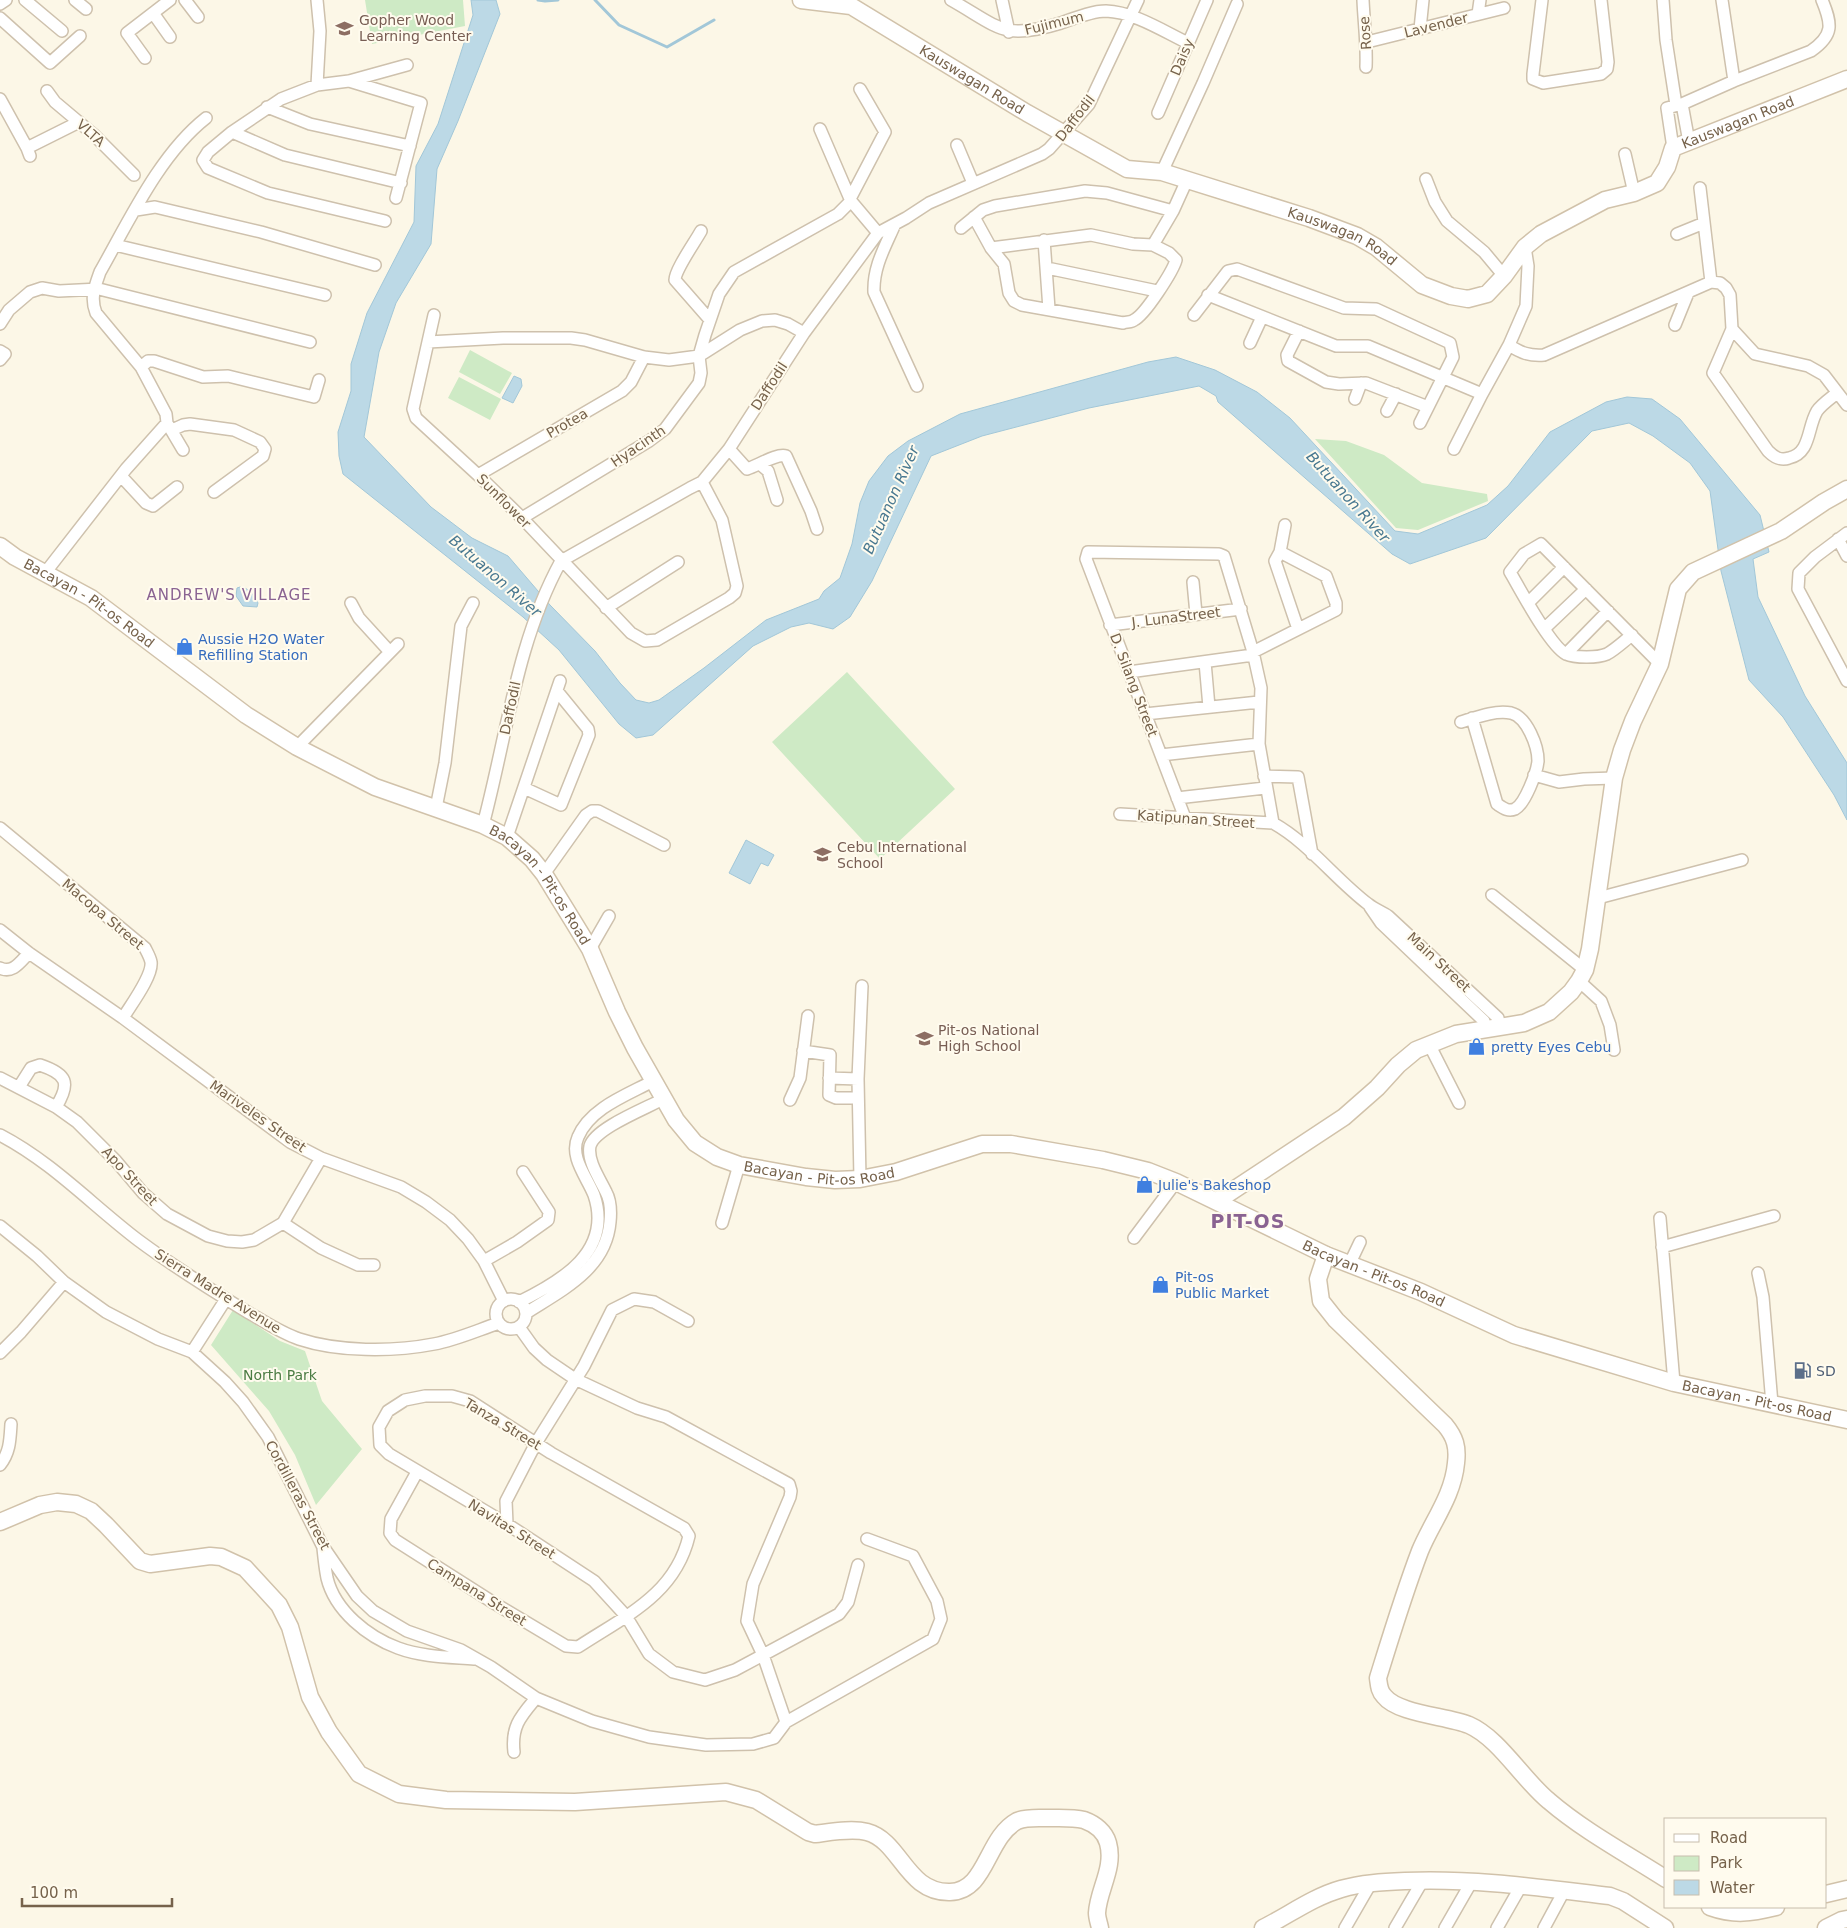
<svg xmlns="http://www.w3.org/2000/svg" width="1847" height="1928" font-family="'DejaVu Sans',sans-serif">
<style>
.green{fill:#ceeac5}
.water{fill:#bcd9e6;stroke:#a2c7d8}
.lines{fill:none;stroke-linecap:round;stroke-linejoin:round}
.stream{stroke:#a2c7d8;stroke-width:3}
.street-casing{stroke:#cec1ad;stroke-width:14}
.secondary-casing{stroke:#d1c2aa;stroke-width:19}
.street{stroke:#fff;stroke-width:11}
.secondary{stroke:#fff;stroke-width:16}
.labels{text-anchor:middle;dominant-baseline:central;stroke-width:4;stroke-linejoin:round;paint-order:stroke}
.education-label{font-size:14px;fill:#785e54;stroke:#fffbee;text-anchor:start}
.street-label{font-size:14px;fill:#76624b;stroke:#fffbee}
.shop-label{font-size:14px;fill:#366cbe;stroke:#fffbee;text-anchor:start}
.service-label{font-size:14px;fill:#4e5e75;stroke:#fffbee;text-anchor:start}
.park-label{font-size:14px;fill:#4b7c43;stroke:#fffbee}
.water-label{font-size:15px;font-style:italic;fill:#487890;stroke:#fffbee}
.neighbourhood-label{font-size:15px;letter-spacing:1px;fill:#8a6392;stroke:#fffbee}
.district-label{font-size:19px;font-weight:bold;letter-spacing:1px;fill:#8a6392;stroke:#fffbee}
</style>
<rect width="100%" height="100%" fill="#fcf7e7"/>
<path class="green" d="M365 0H463L465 26 372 44Z
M470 350 512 373 500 394 459 372Z
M459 377 501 399 490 420 448 398Z
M1315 439 1346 441 1384 455 1422 483 1487 494 1488 501 1418 530 1396 528Z
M847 672 955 789 880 859 772 742Z
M233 1310 280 1341 305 1351 322 1401 362 1449 316 1505 295 1455 269 1411 211 1345Z"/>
<path class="water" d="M471 0H496L500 14 458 121 437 169 431 244 396 303 379 352 364 437 431 507 472 538 508 556 550 605 595 651 620 683 636 700 649 703 659 700 704 668 766 620 819 599 824 591 840 578 852 544 860 503 869 481 888 456 908 441 960 414 1148 362 1176 357 1215 370 1257 392 1290 418 1395 531 1418 534 1487 505 1508 486 1550 432 1606 402 1627 397 1652 399 1680 419 1760 515 1769 552 1753 559 1758 597 1805 696 1847 763V820L1834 795 1783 717 1749 680 1721 571 1710 491 1690 463 1653 436 1629 423 1592 431 1486 538 1410 564 1392 554 1218 402 1216 396 1199 386 1089 408 982 436 931 456 872 581 850 617 833 629 809 623 791 627 753 646 653 735 636 738 619 724 559 650 523 617 343 474 339 456 338 432 351 391V364L367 313 414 222 416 166 438 124 473 15Z
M514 376 521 379 522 386 513 403 502 398Z
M240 587C248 587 255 596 258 603L257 607 243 606 236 596 237 588Z
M746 840 774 855 768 866 761 863 750 884 729 873Z"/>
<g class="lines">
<path class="stream" d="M538 0 545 1 558 0
M595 0 619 25 667 47 714 20"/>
<defs>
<path id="street" d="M25 0 62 31
M75 0 86 9
M185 0 198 17
M317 0 320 31 317 85
M951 0C999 27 1003 41 1061 23 1075 18 1092 11 1106 11 1134 12 1163 31 1188 43
M1002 0 1009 32
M1363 0C1364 23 1367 44 1366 67
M1542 0 1533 74V79L1543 83 1601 74 1607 69 1608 62 1601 0
M1663 0 1666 40 1676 105
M1722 0 1734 81
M0 4 6 0
M153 13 170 37
M1478 14 1480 0
M0 18 50 63 80 36
M1420 29 1423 0
M1367 42 1504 8
M145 58 127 33 170 0
M349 81 421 103 396 198
M47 91 55 102 93 134 134 175
M0 99 27 148 30 156
M1682 104 1689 142
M267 107 310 124 410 146
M1158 113 1207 0
M820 129 851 201 878 233
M232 132 285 155 401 183
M957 145 973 183
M27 148 79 122
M1673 148 1667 108 1682 104 1734 81 1811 51C1834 35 1832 24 1822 0
M1625 154 1634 193
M1162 172 1203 83 1237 4
M1426 179 1435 202 1447 221 1484 252 1504 276
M1700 188 1711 282
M851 197 885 132 860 89
M136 210 155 207 261 232 375 265
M974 217 991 248 1004 264 1009 293 1014 301 1022 305 1123 323C1126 322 1132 322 1134 320 1145 315 1173 271 1176 260L1169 253 1153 245 1133 244 1091 235 991 248
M385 221 268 193 208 168 203 160 208 152 232 132 281 99 317 85 349 81 407 65
M895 224C885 247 873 267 874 292L917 386
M961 228 983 210 995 206 1085 191 1107 193 1173 211
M701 231C695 242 675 270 675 280L710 320
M1677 234 1704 223
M1044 240 1049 309
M115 245 325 295
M1153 245 1173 211 1187 180
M1047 268 1157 291
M1208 295 1336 346H1368L1482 394
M434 315 413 409 416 418 478 475 522 518 631 633 645 641 657 640 729 598 735 593 737 586 722 520 702 482
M1194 315 1228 271 1237 269 1344 308 1376 309 1450 343 1453 357 1420 423
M0 324 9 310 30 292 42 288 59 291 99 289 310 342
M1675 325 1688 293
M1732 329 1713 373 1768 451C1774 457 1780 461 1789 458 1811 453 1807 428 1817 411 1822 404 1831 398 1837 393
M1299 331 1287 355 1288 361 1326 382 1339 384 1366 383 1428 407
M428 342 503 338H571L585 340 644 357 669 360 699 356 740 330 762 321 775 320 788 324 804 333
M1250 343 1262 317
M1509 345C1521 353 1529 356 1544 355L1711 282 1720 283 1726 288 1730 295 1732 329 1755 354 1808 366 1824 375 1847 405
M0 351 5 354 0 360
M141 367 148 361H154L203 377 228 376 314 397 319 380
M1355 399 1361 383
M1387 411 1396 394
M172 430 183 425 190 424 234 430 260 442 265 449 263 456 214 492
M729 449 747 469C757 466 777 453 786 456L811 511 817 529
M1454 449 1482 394 1509 345 1526 306 1528 266 1525 247
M183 450 167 423 166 414 141 367 96 313C90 298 95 286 100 272 129 221 160 154 206 118
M761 465 768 471 777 500
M478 475 622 391 631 382 644 357
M121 476 146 503 153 506 177 487
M522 518 649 441 665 429 699 383 701 373 699 356 705 335 719 294 734 272 838 214 851 201
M1285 525 1280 552 1275 561 1298 629
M1847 533 1815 557 1799 573 1798 589 1847 681
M1838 539 1847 556
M45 573 126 469 167 423
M1193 582 1196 614
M1529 602 1564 567
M351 603 359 618 390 652
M606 608 678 562
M1110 625 1241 609
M1545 628 1586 589
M1632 635C1624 641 1616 649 1607 654 1598 658 1575 658 1566 654 1550 646 1520 589 1510 572L1524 554 1541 544 1660 664
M1253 652 1336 610V603L1326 576 1280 552
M1566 654 1608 611
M1205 662 1209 707
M1129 672 1253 655
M1145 714 1259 702
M1461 722C1477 717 1495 710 1511 713 1527 717 1538 746 1538 761 1537 772 1525 804 1515 809 1508 812 1503 808 1497 804L1472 718
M297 747 398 644
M1161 755 1259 744
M1534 775 1559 782 1584 779 1614 778
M1264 776 1298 777 1312 854
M524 788 561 805 589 735 588 729 557 691
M1177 798 1265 788
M436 808 445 763 461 626 473 603
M1120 814 1273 823
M1185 818 1086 559 1088 552 1219 554 1224 556 1253 652 1261 688 1259 744 1273 823
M1273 823C1309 843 1335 879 1368 904 1374 909 1382 912 1388 916L1498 1018 1500 1027
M483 825C507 736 516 643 561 561L690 488 702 482 729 449 804 333 878 233 906 218 929 203 1042 154 1049 149 1089 104 1138 0
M0 828 145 948C147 952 150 957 151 962 153 976 130 1006 123 1018
M507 837 560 681
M544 874 586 815 592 811H598L664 845
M1492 895 1585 970
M1598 898 1742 860
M1370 907 1381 923 1484 1021 1485 1029
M0 930 29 953 123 1018 290 1142 321 1158 401 1187 426 1202 450 1220 468 1239 484 1261 504 1301
M590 949 609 916
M0 968C13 974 20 962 29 953
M1579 981 1601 1001 1610 1025 1614 1050
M1429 1044 1459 1103
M803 1051 830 1055 829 1095 836 1098H858
M0 1078 56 1107 77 1122 116 1161 143 1193 167 1214 208 1236 227 1241 242 1242 254 1240 283 1223 321 1158
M829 1078 858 1079
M19 1087 31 1068 40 1065C67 1074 71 1083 56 1107
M790 1100 800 1078 808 1016
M0 1135C52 1162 92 1205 138 1240 173 1266 211 1290 249 1313 265 1322 281 1333 299 1339 338 1352 393 1352 434 1344 456 1340 478 1330 499 1323
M860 1179 858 1079 862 986
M1660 1218 1674 1383
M283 1223 321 1248 358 1265H374
M722 1223 739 1165
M0 1226 37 1256 64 1282 106 1312 158 1339 192 1352 225 1382 243 1402 268 1437 322 1545 357 1596 373 1611 407 1631 461 1650 491 1667 536 1698 592 1721 649 1737 706 1745 753 1744 774 1738 786 1722 763 1655 747 1621 753 1584 790 1497 791 1491 789 1484 666 1417 637 1408 575 1379 547 1360 534 1348 519 1327
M1134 1238 1176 1182
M1662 1247 1774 1216
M484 1261 517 1242 548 1220 549 1212 523 1172
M1350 1263 1360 1242
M1758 1273 1763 1297 1772 1404
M496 1314a15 15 0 1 1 30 0a15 15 0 1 1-30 0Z
M519 1302C562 1281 613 1251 594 1195 587 1177 569 1157 578 1137 590 1108 627 1095 653 1081
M526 1313C562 1290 606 1269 610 1222 611 1212 611 1201 606 1192 600 1179 587 1161 590 1146 595 1128 647 1108 663 1099
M192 1352 226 1299
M0 1353 21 1332 64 1282
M0 1465C10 1452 10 1440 11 1424
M417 1472 391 1519 390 1533 395 1540 494 1603 566 1646 578 1647C625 1616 675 1595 689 1536L684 1528 551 1453 470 1401 452 1396H425L405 1400 388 1411 379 1427 380 1445 389 1454 507 1524 594 1581 626 1616 649 1654 673 1672 705 1680 735 1670 839 1614 848 1602 858 1565
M507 1524 506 1501 536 1443 584 1366 612 1310 634 1299 654 1302 688 1321
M323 1548C324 1558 325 1568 327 1578 335 1611 368 1637 398 1648 422 1657 450 1657 474 1659
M786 1722 933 1639 941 1619 937 1601 913 1556 867 1539
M514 1752C511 1726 521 1716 536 1698
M1345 1928 1371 1883
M1395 1928 1423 1880
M1445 1928 1472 1881
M1497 1928 1521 1886
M1544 1928 1564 1891"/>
<g id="secondary">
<path id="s1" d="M801 0 851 6 1027 113 1127 169 1162 172 1309 218 1357 236 1376 247 1422 285 1451 296 1468 299 1487 294 1504 276 1525 247 1541 234 1605 200 1634 193 1657 183 1667 167 1673 148 1847 79"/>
<path id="s2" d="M0 546 15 557 91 598 246 715 297 747 375 787 483 825 507 837 532 859 544 874 576 926 590 949 617 1012 635 1048 676 1120 695 1143 717 1157 739 1165 806 1177 835 1180 860 1179 896 1172 982 1144H1011L1103 1160 1148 1171 1176 1182 1326 1255 1421 1292 1514 1335 1674 1383 1847 1420"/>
<path d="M1217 1201 1344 1117 1377 1088 1398 1065 1416 1050 1456 1034 1524 1023 1549 1012 1571 992 1579 981 1585 970 1590 949 1614 778 1622 750 1633 721 1660 664 1678 589 1693 572 1781 531 1824 502 1847 489"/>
<path d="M1326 1255 1318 1279 1321 1301 1336 1320 1445 1425C1455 1437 1458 1447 1456 1463 1453 1496 1432 1522 1420 1551 1404 1593 1391 1636 1378 1678 1379 1685 1379 1691 1384 1696 1398 1714 1447 1716 1469 1725 1499 1738 1523 1780 1549 1801 1584 1831 1627 1854 1666 1879"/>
<path d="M0 1522 40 1505 57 1502 76 1504 91 1511 106 1525 140 1561 150 1564 210 1556 221 1557 245 1568 279 1605 290 1627 310 1697 329 1732 359 1774 399 1794 446 1800 575 1802 726 1792 756 1800 808 1832 815 1834C831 1832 852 1828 867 1832 901 1841 906 1893 950 1892 987 1891 986 1838 1017 1821 1026 1817 1037 1818 1047 1818 1059 1818 1072 1817 1084 1820 1095 1824 1105 1832 1108 1843 1115 1868 1098 1890 1097 1913 1097 1918 1099 1923 1100 1928"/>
<path d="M1826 1894 1847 1889"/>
<path d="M1710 1907C1735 1916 1751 1913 1776 1907"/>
<path d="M1263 1928C1289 1915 1313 1897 1341 1889 1362 1883 1383 1882 1405 1881 1474 1878 1542 1888 1610 1896L1623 1901 1665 1928"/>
<path d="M1826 1928 1842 1920 1847 1919"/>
</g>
</defs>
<use href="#street" class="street-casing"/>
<use href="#secondary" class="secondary-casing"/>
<use href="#street" class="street"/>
<use href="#secondary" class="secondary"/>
</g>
<defs>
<symbol id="school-bare" viewBox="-9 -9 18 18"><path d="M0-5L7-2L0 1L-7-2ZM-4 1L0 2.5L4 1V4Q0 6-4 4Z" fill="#8d6e63" stroke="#fffbee" stroke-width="2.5" paint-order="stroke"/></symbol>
<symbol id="shop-bare" viewBox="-9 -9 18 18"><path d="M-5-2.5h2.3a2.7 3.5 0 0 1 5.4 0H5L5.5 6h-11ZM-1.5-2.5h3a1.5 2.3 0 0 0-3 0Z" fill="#3f7fe0" stroke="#fffbee" stroke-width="2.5" paint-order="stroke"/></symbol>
<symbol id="fuel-bare" viewBox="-9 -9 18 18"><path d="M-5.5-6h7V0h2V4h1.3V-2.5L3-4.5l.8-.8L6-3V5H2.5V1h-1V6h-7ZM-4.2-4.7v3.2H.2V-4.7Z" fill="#5c6f8a" stroke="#fffbee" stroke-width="2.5" paint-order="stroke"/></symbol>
</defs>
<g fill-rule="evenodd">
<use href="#school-bare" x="332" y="16" width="25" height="25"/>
<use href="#shop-bare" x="172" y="634" width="25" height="25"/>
<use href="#school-bare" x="810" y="842" width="25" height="25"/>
<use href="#school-bare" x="912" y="1026" width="25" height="25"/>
<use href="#shop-bare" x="1464" y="1034" width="25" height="25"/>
<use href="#shop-bare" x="1132" y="1172" width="25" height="25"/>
<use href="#shop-bare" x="1148" y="1272" width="25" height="25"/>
<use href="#fuel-bare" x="1790" y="1358" width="25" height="25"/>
</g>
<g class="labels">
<g class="education-label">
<text x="359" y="20">Gopher Wood<tspan x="359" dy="16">Learning Center</tspan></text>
<text x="837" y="847">Cebu International<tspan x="837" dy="16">School</tspan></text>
<text x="938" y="1030">Pit-os National<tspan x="938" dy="16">High School</tspan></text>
</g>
<g class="street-label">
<text transform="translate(1054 23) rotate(-14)">Fujimum</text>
<text transform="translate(1436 25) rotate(-14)">Lavender</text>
<text transform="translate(1365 33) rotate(-94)">Rose</text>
<text transform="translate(1182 57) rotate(-67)">Daisy</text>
<text stroke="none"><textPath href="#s1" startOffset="192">Kauswagan Road</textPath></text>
<text transform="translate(1075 118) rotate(-52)">Daffodil</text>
<text stroke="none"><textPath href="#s1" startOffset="1078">Kauswagan Road</textPath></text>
<text transform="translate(91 133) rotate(42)">VLTA</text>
<text stroke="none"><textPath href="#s1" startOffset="598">Kauswagan Road</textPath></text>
<text transform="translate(769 386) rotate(-57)">Daffodil</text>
<text transform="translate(567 423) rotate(-30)">Protea</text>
<text transform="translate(638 446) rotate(-34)">Hyacinth</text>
<text transform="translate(504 501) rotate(45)">Sunflower</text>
<text stroke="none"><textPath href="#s2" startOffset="106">Bacayan - Pit-os Road</textPath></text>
<text transform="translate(1176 617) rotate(-7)">J. LunaStreet</text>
<text transform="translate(1134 685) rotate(69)">D. Silang Street</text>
<text transform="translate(510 708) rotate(-78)">Daffodil</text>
<text transform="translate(1196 819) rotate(4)">Katipunan Street</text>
<text stroke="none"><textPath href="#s2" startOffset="646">Bacayan - Pit-os Road</textPath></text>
<text transform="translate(103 914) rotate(40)">Macopa Street</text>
<text transform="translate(1439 962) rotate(43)">Main Street</text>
<text transform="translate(258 1116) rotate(35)">Mariveles Street</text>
<text stroke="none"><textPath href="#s2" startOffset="1081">Bacayan - Pit-os Road</textPath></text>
<text transform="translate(130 1176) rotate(47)">Apo Street</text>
<text stroke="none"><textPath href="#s2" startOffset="1666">Bacayan - Pit-os Road</textPath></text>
<text transform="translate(218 1291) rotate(32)">Sierra Madre Avenue</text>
<text stroke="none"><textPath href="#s2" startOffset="2071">Bacayan - Pit-os Road</textPath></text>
<text transform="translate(503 1424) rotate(31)">Tanza Street</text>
<text transform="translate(298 1495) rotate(62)">Cordilleras Street</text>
<text transform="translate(512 1529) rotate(32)">Navitas Street</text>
<text transform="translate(477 1592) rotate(32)">Campana Street</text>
</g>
<g class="shop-label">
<text x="198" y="639">Aussie H2O Water<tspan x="198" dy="16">Refilling Station</tspan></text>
<text x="1491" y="1047">pretty Eyes Cebu</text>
<text x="1158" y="1185">Julie's Bakeshop</text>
<text x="1175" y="1277">Pit-os<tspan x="1175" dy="16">Public Market</tspan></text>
</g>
<g class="service-label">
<text x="1816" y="1371">SD</text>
</g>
<g class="park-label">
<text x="280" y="1375">North Park</text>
</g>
<g class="water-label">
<text transform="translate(1348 497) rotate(48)">Butuanon River</text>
<text transform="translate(891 500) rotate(-66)">Butuanon River</text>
<text transform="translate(495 576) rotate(41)">Butuanon River</text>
</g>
<g class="neighbourhood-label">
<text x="229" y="595">ANDREW'S VILLAGE</text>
</g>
<g class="district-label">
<text x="1248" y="1221">PIT-OS</text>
</g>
</g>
<rect x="1664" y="1818" width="162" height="90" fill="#fffbee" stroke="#c8bead"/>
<rect x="1674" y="1834" width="25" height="8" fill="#ffffff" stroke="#c8bead"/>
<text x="1710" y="1843" font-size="15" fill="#76624b">Road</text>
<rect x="1674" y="1856" width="25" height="15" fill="#ceeac5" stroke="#c8bead"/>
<text x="1710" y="1868" font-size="15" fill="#76624b">Park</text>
<rect x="1674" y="1880" width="25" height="15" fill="#bcd9e6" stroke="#c8bead"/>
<text x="1710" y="1893" font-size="15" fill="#76624b">Water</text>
<path d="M22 1898v8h150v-8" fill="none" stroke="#76624b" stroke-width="2.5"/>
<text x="30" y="1898" font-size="15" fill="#76624b" stroke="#fffbee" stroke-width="4" paint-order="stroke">100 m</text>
</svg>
